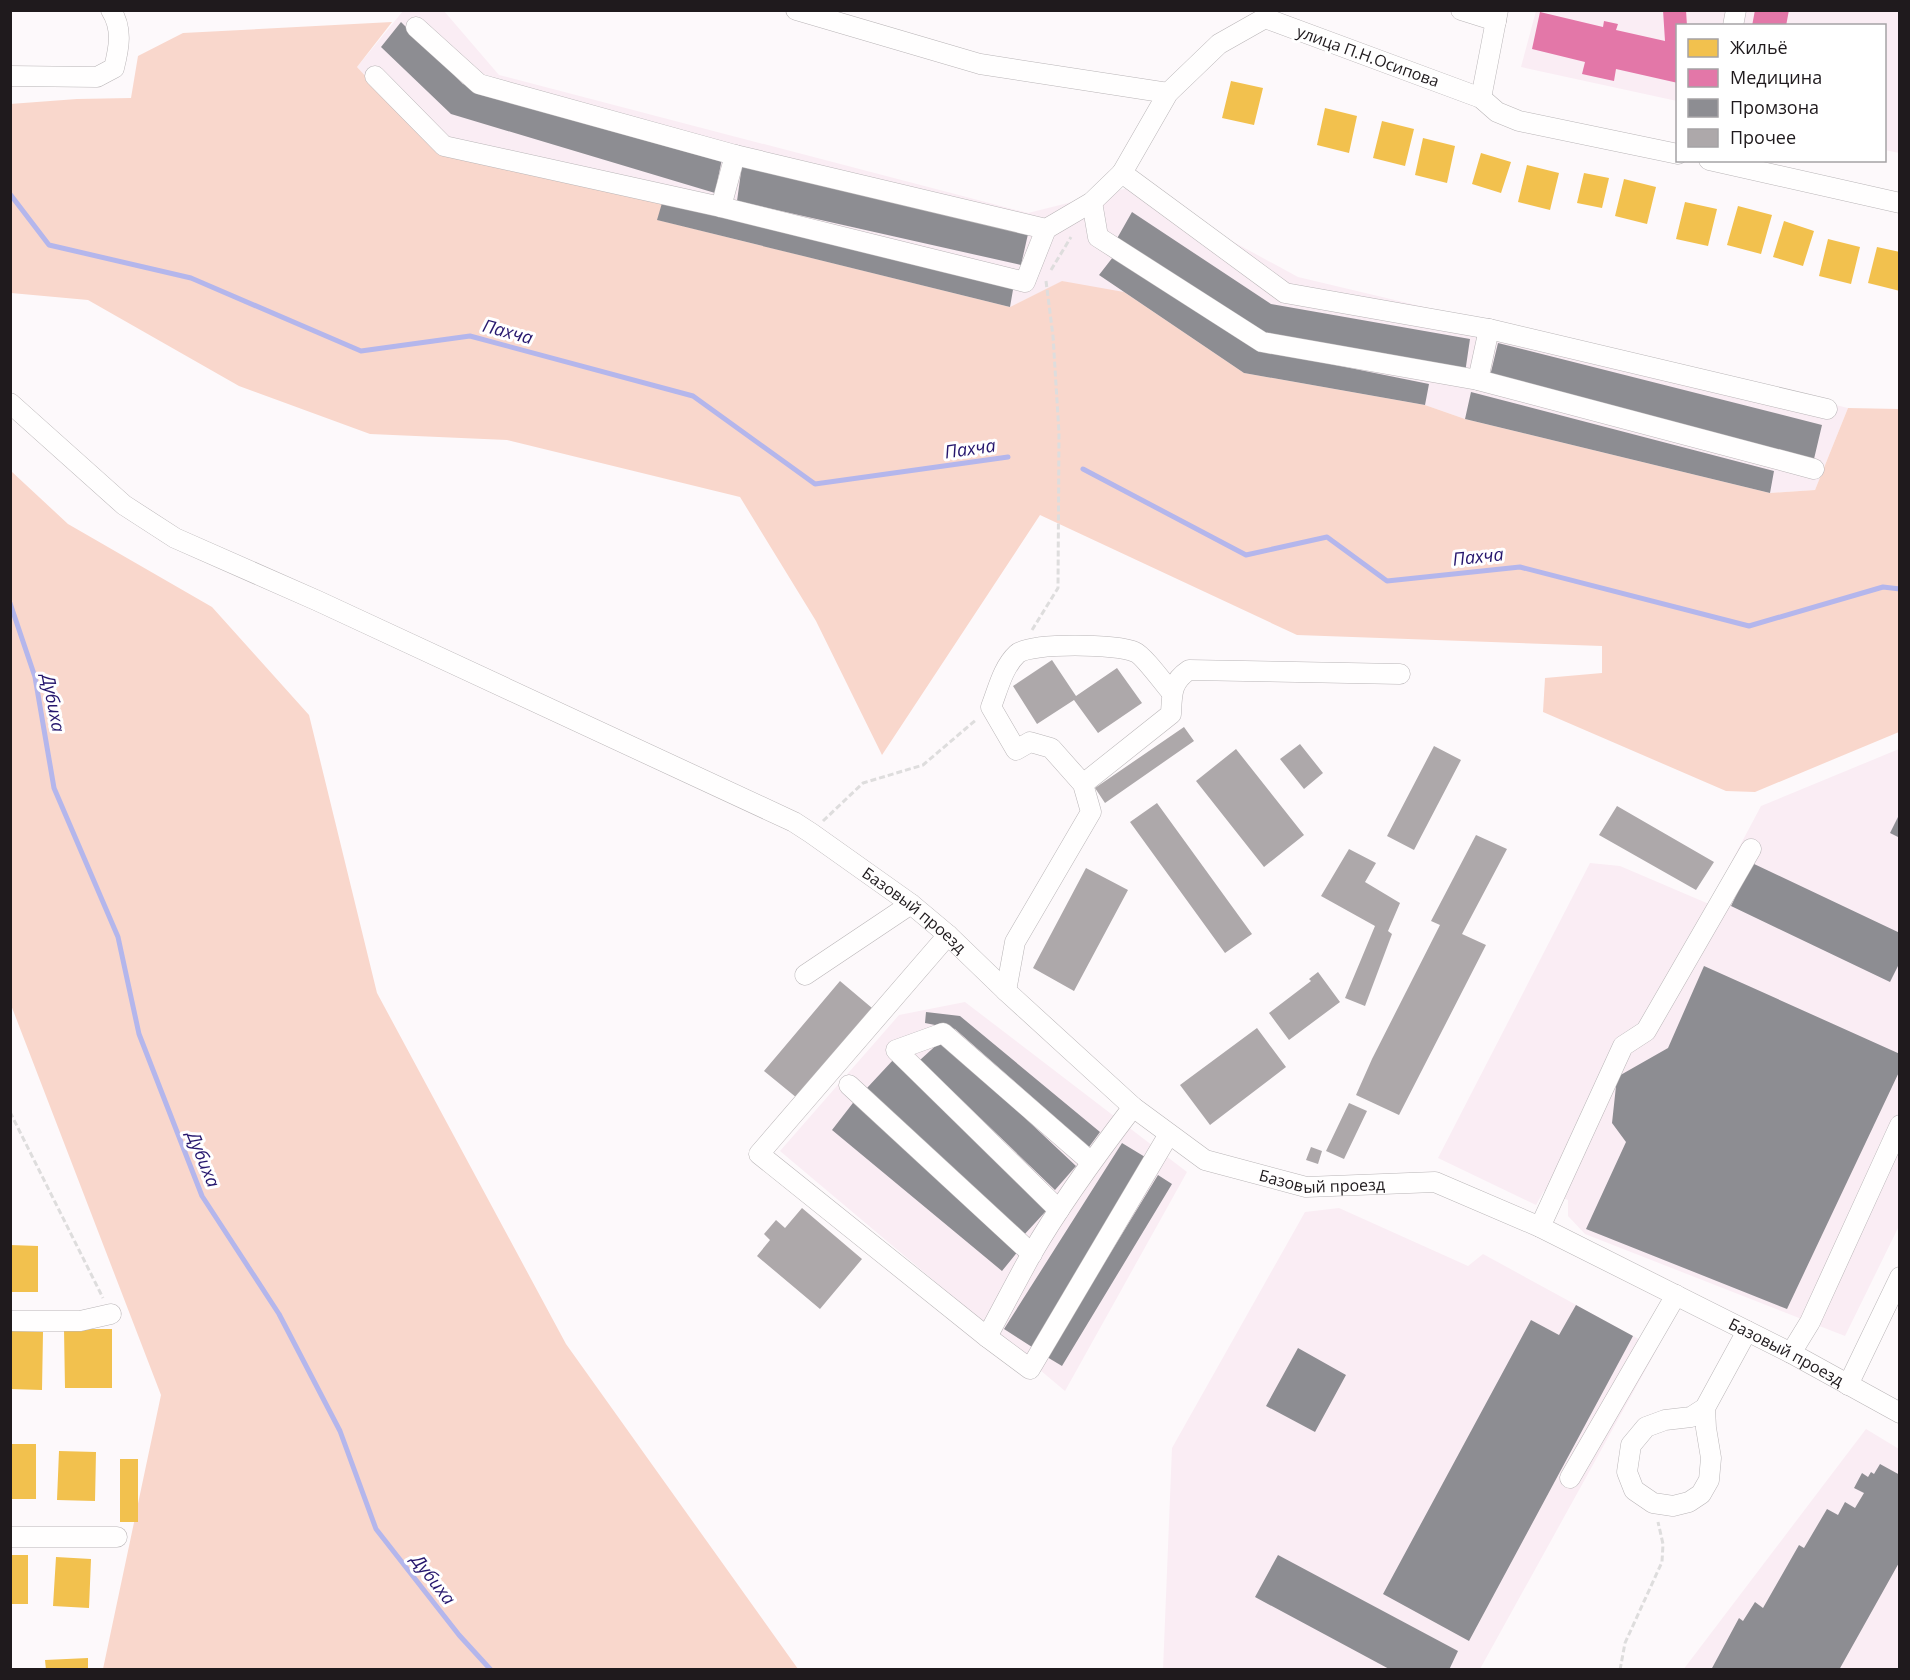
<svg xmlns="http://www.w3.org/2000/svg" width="1910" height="1680" font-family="'Open Sans',sans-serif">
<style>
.built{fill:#faedf4}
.green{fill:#f9d7cc}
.homes{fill:#f2c14e}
.health{fill:#e377a8}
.industry{fill:#8d8d92}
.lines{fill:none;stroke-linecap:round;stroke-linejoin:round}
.stream{stroke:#b4b6ec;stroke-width:5}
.building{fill:#ada8aa}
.minor-casing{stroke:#b9b5b7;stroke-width:21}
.path{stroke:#dedddd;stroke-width:3;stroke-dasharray:6 3;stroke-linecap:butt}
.minor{stroke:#fffefe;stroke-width:20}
.labels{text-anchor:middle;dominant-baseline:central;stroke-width:6;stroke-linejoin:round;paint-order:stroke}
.street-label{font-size:16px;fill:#1f1a1d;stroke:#fff}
.water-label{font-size:18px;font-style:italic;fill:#25166d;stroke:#fff}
</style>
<rect width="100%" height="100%" fill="#fdf9fb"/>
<path class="built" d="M403 11H444L499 75 1028 213 1132 187 1298 277 1848 408 1815 490 1770 493 1465 419 1425 405 1244 373 1063 281 1010 307 657 220 661 203 435 151 357 67Z
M1536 11H1899V153L1885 150 1884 26H1678L1677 101 1521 67Z
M1899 749V1226L1845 1336 1585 1234 1568 1216V1200L1544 1191 1536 1205 1438 1158 1590 863 1620 866 1709 904 1761 806Z
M965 1002 1187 1172 1065 1391 780 1151 899 1015Z
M1339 1208 1468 1266 1483 1254 1657 1349 1480 1669 1163 1670 1172 1448 1305 1212Z
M1866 1429 1899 1449V1669L1683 1670Z"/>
<path class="green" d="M392 22 357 67 435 151 662 203 658 220 1010 307 1062 281 1124 292 1244 373 1425 405 1465 419 1770 493 1815 490 1848 408 1899 409V732L1755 792 1726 791 1543 712 1545 678 1602 673V646L1297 635 1040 515 882 755 816 621 740 497 507 440 370 434 239 386 88 300 11 293 10 104 77 99 131 98 138 56 183 33Z
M11 471 68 524 212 607 309 715 377 993 566 1344 798 1669H103L161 1395 11 1005Z"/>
<path class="homes" d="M1231 81 1263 88 1254 125 1222 118Z
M1325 108 1357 116 1349 153 1317 145Z
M1382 121 1414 129 1405 166 1373 158Z
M1423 138 1455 146 1447 183 1415 175Z
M1481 153 1511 162 1501 193 1472 184Z
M1527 165 1559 173 1550 210 1518 202Z
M1584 173 1609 178 1602 208 1577 203Z
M1624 179 1656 187 1647 224 1615 216Z
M1685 202 1717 209 1708 246 1676 239Z
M1738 206 1772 215 1761 254 1727 245Z
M1784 221 1814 231 1803 266 1773 257Z
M1828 239 1860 247 1851 284 1819 276Z
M1877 247 1900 252V291L1868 283Z
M10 1245 38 1246V1292H10Z
M64 1329H112V1388H65Z
M10 1331 43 1332 42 1390 10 1389Z
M10 1444H36V1499H10Z
M59 1451 96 1452 95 1501 57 1500Z
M120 1459H138V1522H120Z
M10 1555H28V1604H10Z
M56 1557 91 1559 89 1608 53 1606Z
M88 1658V1670H46L45 1660Z"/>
<path class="health" d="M1663 10H1686L1687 26H1678V83L1616 69 1614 81 1582 74 1585 62 1532 49 1540 12 1603 27 1604 21 1618 24 1616 30 1665 41Z
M1755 10H1789L1786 26H1752Z"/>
<path class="industry" d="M401 22 463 84 722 159 715 193 451 114 381 47Z
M742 165 1028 234 1021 265 737 201Z
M662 203 1014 284 1010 307 657 220Z
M1132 212 1271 304 1470 339 1465 373 1270 337 1115 242Z
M1113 257 1256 349 1429 384 1425 405 1244 373 1099 275Z
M1498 343 1822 425 1814 459 1490 376Z
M1471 392 1774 471 1770 493 1465 419Z
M1900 813V838L1890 833Z
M1752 863 1900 933V962L1890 982 1731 906Z
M1704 966 1900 1054V1070L1787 1309 1586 1229 1626 1142 1612 1123 1617 1077 1668 1048Z
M926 1012 960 1016 1100 1132 1089 1147 955 1029 925 1023Z
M942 1040 1076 1166 1055 1190 920 1060Z
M894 1059 1046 1211 1023 1236 867 1088Z
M856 1099 1019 1250 1002 1271 832 1130Z
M1122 1143 1150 1160 1032 1347 1004 1329Z
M1158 1175 1172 1184 1062 1366 1047 1357Z
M1576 1305 1633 1336 1469 1641 1383 1594 1531 1320 1559 1335Z
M1298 1348 1346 1375 1315 1432 1266 1406Z
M1880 1464 1900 1475V1561L1839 1670H1711L1739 1618 1743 1621 1755 1602 1763 1608 1799 1545 1804 1548 1827 1509 1838 1515 1845 1502 1855 1508 1864 1493 1854 1488 1862 1473 1868 1477 1871 1472 1874 1474Z
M1278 1555 1458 1651 1449 1670H1391L1255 1597Z"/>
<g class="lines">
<path class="stream" d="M10 194 49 245 191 278 361 351 470 336 693 396 815 484 1008 457
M1083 469 1246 555 1327 537 1387 581 1520 567 1749 626 1883 587 1900 589
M10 603 35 677 54 788 118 937 139 1034 202 1196 279 1314 340 1431 376 1529 459 1635 491 1670"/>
</g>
<path class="building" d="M1052 660 1076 696 1117 668 1142 703 1098 733 1074 700 1037 724 1013 686Z
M1184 727 1194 741 1105 803 1095 788Z
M1300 744 1323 773 1304 789 1280 759Z
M1434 746 1461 760 1414 850 1387 836Z
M1236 749 1304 835 1264 867 1196 781Z
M1157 803 1252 934 1225 953 1130 822Z
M1617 806 1714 862 1696 890 1599 835Z
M1476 835 1507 849 1462 934 1486 945 1399 1115 1356 1095 1372 1059 1440 925 1431 921Z
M1349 849 1376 863 1365 882 1400 903 1388 931 1392 934 1365 1006 1345 998 1375 926 1321 896Z
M1086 868 1128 890 1074 991 1033 968Z
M1318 972 1340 1002 1289 1040 1269 1013 1311 981 1309 979Z
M840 981 872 1008 797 1098 764 1071Z
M1257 1028 1286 1067 1210 1125 1180 1085Z
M1349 1103 1367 1111 1344 1159 1326 1151Z
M1311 1147 1322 1151 1318 1164 1306 1160Z
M802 1208 862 1259 820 1309 757 1256 770 1240 764 1234 776 1220 785 1228Z"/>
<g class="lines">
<defs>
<g id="minor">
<path d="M796 10 980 64 1168 93"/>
<path d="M1461 10 1496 21"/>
<path d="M1733 26 1736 10"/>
<path d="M416 27 479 84 735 155 1046 229 1092 202 1122 173"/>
<path d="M10 76 97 77 114 68C119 48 123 29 111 10"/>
<path d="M375 76 444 146 721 207 1025 282 1046 229"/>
<path d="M1481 98 1498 10"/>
<path d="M1678 154 1519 121 1497 112 1481 98 1265 18 1219 44 1168 93 1122 173 1285 293 1489 329 1827 409"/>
<path d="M1709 160 1900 203"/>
<path d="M1092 202 1098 237 1262 342 1478 380 1814 469"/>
<path d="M721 207 735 155"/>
<path d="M1478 380 1489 329"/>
<path id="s1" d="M10 403 124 505 175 538 318 601 794 822 811 833 911 904 948 935 1006 991 1133 1107 1205 1160 1306 1187 1435 1182 1540 1227 1791 1353 1900 1413"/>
<path d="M1083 784 1171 714C1172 694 1171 682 1189 670L1400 674"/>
<path d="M948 935 759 1154 987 1337C1002 1309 1016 1282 1031 1255 1061 1203 1097 1154 1133 1107"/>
<path d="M805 975 911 904"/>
<path d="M1006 991 1015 942 1091 812 1083 784 1051 748 1030 742 1016 750 991 707C998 689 1003 667 1017 654 1030 642 1119 644 1135 652 1143 655 1165 685 1172 693"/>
<path d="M849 1085 1032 1254"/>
<path d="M1059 1210 896 1050 943 1033 1091 1162"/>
<path d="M1540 1227 1623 1046 1646 1031 1751 849"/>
<path d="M10 1321H80L111 1314"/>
<path d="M987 1337 1030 1369 1169 1134"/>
<path d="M1791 1353 1810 1322 1900 1125"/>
<path d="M1848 1385 1900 1277"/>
<path d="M1705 1408 1706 1428 1711 1458 1709 1480 1701 1494 1689 1502 1673 1506 1653 1503 1634 1490 1627 1472 1631 1445 1646 1427 1665 1420 1691 1417 1705 1408 1747 1331"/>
<path d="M1570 1478 1676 1295"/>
<path d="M10 1537H117"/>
</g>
</defs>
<use href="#minor" class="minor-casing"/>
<path class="path" d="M1051 270 1071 237
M1032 630 1058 588 1059 433 1053 336 1046 281
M823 821 863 783 923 765 977 719
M10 1112 103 1298
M1620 1670 1625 1643 1662 1562 1663 1544 1658 1522"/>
<use href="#minor" class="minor"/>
</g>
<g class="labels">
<g class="street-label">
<text transform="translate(1368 56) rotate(20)">улица П.Н.Осипова</text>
<text stroke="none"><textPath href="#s1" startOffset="1044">Базовый проезд</textPath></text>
<text stroke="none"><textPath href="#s1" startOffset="1548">Базовый проезд</textPath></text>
<text stroke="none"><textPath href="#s1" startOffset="2052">Базовый проезд</textPath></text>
</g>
<g class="water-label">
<text transform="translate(508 331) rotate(15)">Пахча</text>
<text transform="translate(970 448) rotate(-8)">Пахча</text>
<text transform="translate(1478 556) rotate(-6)">Пахча</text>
<text transform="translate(54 703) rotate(79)">Дубиха</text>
<text transform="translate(204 1159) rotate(68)">Дубиха</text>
<text transform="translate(434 1579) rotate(52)">Дубиха</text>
</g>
</g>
<rect width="1910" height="1680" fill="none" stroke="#1f1a1d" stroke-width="24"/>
<rect x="1676" y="24" width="210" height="138" fill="#ffffff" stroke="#a5a3a5" stroke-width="1.5"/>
<rect x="1688" y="39" width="30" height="18" fill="#f2c14e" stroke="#a5a3a5" stroke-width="1.5"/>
<text x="1730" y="54" font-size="18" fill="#1f1a1d">Жильё</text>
<rect x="1688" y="69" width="30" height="18" fill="#e377a8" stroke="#a5a3a5" stroke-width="1.5"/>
<text x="1730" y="84" font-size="18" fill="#1f1a1d">Медицина</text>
<rect x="1688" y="99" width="30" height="18" fill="#8d8d92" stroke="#a5a3a5" stroke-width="1.5"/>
<text x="1730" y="114" font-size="18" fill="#1f1a1d">Промзона</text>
<rect x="1688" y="129" width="30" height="18" fill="#ada8aa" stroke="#a5a3a5" stroke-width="1.5"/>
<text x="1730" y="144" font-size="18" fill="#1f1a1d">Прочее</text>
</svg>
